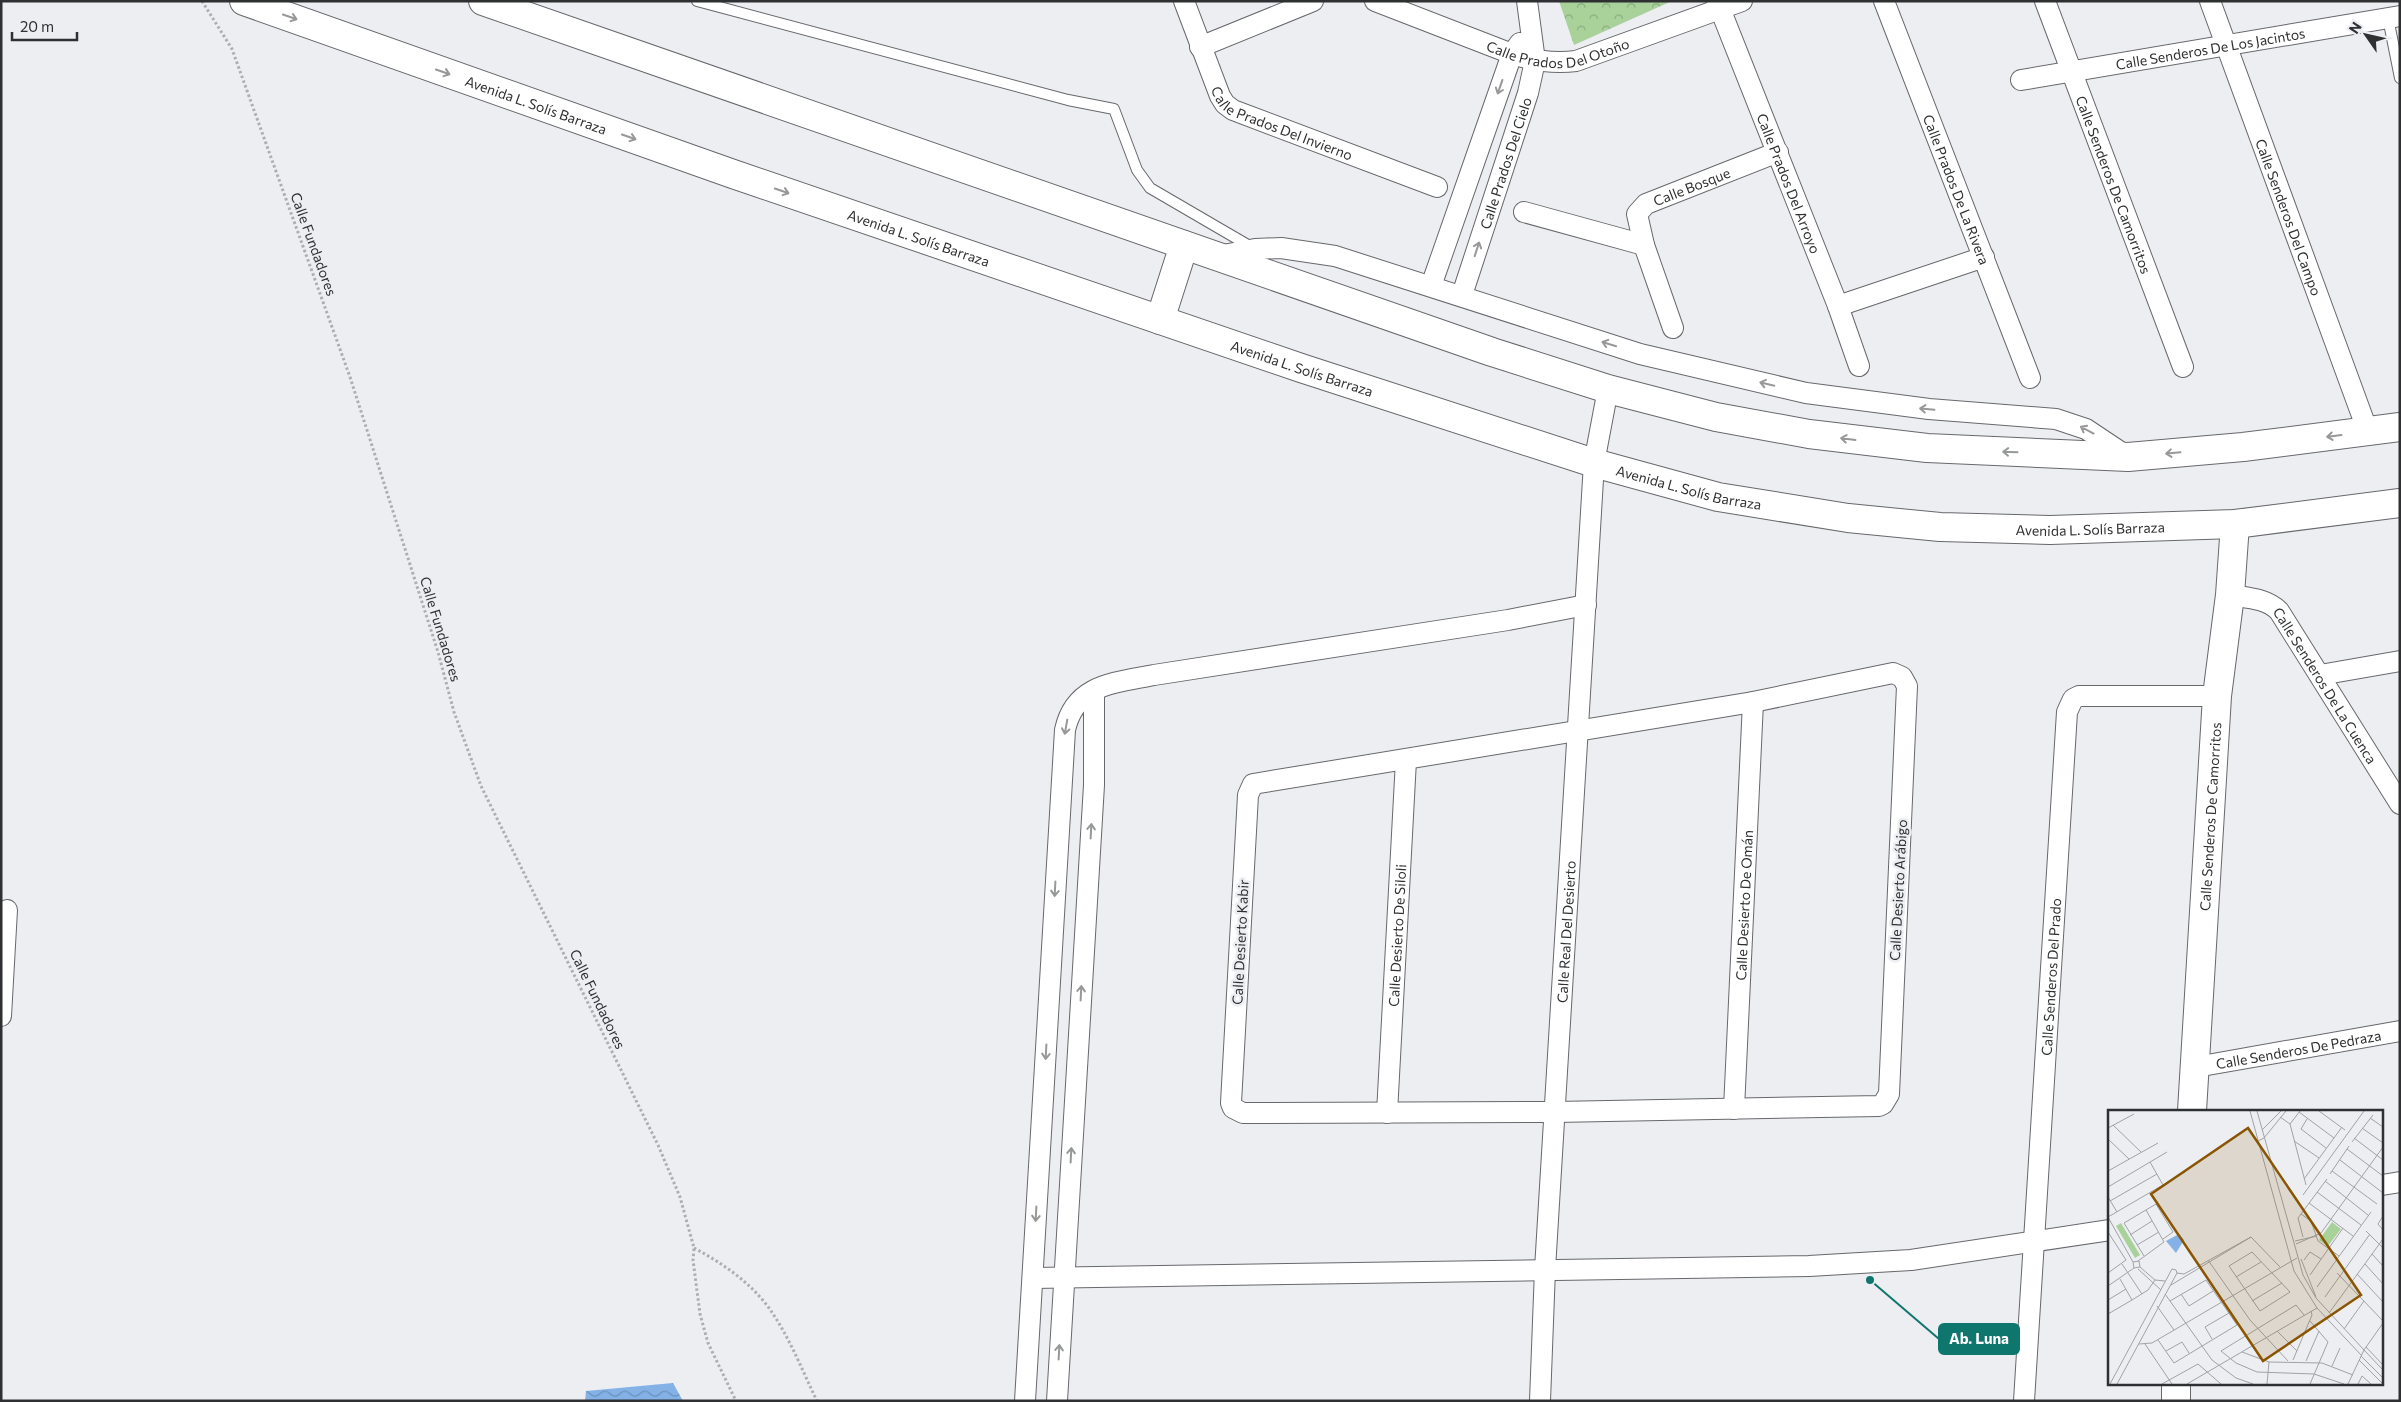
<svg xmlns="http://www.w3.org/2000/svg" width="2401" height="1402" font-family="Commissioner,sans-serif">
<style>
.park{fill:url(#park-crowns)}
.water{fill:url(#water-waves)}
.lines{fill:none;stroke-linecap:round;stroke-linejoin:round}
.lane-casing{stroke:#67686c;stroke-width:12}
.street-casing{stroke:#67686c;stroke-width:22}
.secondary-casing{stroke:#67686c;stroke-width:30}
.path{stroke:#adaeb1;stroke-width:3;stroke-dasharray:2.5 2.5;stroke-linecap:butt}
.lane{stroke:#fff;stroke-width:10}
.street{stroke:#fff;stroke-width:20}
.secondary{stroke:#fff;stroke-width:28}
.oneway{stroke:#979898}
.labels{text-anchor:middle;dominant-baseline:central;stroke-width:5;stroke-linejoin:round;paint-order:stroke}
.street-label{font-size:14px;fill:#2f3031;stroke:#edeef2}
.inset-road{fill:none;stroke:#a1a2a5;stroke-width:1}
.view{fill:#895500;fill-opacity:0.15;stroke:#895500;stroke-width:2.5}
.inset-edge{fill:none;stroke:#2f3031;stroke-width:2.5}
.leader{fill:none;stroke:#0f766e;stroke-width:2}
.callout-dot{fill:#0f766e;stroke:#edeef2;stroke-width:2}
.callout{fill:#0f766e;stroke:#0f766e;stroke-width:2}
.callout-label{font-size:15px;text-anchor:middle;font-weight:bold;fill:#fff}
</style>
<defs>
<pattern id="park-crowns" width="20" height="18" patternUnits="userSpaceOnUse" patternTransform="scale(1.25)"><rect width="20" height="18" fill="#a9d29b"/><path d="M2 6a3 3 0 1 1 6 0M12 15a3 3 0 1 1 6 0" fill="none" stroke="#8aab7f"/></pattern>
<pattern id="water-waves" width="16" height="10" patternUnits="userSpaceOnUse" patternTransform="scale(1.25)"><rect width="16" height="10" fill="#84b2e7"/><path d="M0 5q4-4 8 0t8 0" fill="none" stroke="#6c91bc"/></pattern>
</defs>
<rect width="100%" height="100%" fill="#edeef2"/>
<path class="park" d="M1559 1H1672L1574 45Z"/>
<path class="water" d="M673 1383 683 1401H585L586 1391Z"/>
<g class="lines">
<defs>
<path id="lane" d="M697 1 1068 100 1114 109 1137 170 1150 188 1253 248
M2388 18 2400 78"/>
<g id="street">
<path id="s1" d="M1184 1 1220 96 1225 104 1233 110 1437 187"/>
<path id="s2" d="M1375 1 1512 54C1534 61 1553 64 1576 61L1742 1"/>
<path id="s3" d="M1717 1 1838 306 1859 366"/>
<path id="s4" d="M1884 1 2030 378"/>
<path id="s5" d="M2045 1 2183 367"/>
<path id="s6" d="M2210 1 2368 432"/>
<path d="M1200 47 1313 1"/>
<path id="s7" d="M2021 80 2400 16"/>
<path d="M1524 212 1644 245"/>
<path d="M1218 256 1255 249 1281 248 1335 256 1640 354 1806 393 1929 409 2056 419 2086 429 2128 457"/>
<path d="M1431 286 1512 54 1520 43"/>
<path id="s8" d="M1462 295 1528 93 1535 61 1527 1"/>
<path d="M1838 306 1984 257"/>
<path id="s9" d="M1673 328 1644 245 1637 214 1646 204 1778 152"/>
<path id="s10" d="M2230 595C2247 598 2266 598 2279 611L2400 804"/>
<path d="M1893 673 1902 677 1907 686 1889 1094 1883 1104 1879 1106 1555 1112 1243 1113 1233 1108 1231 1103 1248 795 1253 784 1753 702Z"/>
<path d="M2320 675 2400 661"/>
<path d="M1 1016 7 910"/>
<path id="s11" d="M2196 1067 2400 1031"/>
<path id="s12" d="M1734 1109 1753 702"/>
<path id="s13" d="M1387 1113 1406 760"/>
<path d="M2382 1185 2400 1182"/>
<path d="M1033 1278 1809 1266 1911 1260 2110 1230"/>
<path d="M1025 1401 1065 730C1075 684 1114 683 1154 675L1508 620 1586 605"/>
<path d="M1057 1401 1094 785V691"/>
<path id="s14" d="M1540 1401 1545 1269 1594 463 1608 389"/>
<path id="s15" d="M2024 1401 2067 712 2073 699 2079 696H2217"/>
</g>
<g id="secondary">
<path id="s16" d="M244 1 733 174 1301 368 1594 463 1718 497 1848 518 1940 527 2050 530 2235 524 2400 503"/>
<path d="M483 1 1492 352 1608 389 1716 417 1809 434 1927 448 2128 457 2243 447 2400 427"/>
<path d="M1160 320 1184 245"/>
<path id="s17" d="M2192 1111 2217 696 2230 595 2235 524"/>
<path d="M2176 1401V1383"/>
</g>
</defs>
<use href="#lane" class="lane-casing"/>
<use href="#street" class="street-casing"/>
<use href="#secondary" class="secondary-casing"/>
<path class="path" d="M202 1 232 49 350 377 438 652 454 712 481 786 658 1145 680 1197 694 1248 693 1260 700 1314 708 1343 736 1401
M694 1248C722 1263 750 1282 769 1308 789 1336 802 1370 817 1401"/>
<use href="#lane" class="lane"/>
<use href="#street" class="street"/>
<use href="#secondary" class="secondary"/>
</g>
<defs><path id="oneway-shaft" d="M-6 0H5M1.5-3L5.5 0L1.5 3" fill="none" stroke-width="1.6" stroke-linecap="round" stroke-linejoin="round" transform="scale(1.25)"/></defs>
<g class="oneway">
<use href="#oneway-shaft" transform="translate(290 17) rotate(19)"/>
<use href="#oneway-shaft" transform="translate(443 72) rotate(19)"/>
<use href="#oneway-shaft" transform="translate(1500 87) rotate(109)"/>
<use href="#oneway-shaft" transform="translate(629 137) rotate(19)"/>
<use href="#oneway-shaft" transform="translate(782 191) rotate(19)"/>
<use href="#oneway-shaft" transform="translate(1477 249) rotate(-72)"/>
<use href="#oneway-shaft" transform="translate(1609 344) rotate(-163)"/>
<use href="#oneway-shaft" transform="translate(1767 384) rotate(-167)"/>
<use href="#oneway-shaft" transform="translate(1927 409) rotate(-175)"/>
<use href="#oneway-shaft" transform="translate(2087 430) rotate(-152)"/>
<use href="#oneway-shaft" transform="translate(2334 436) rotate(173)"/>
<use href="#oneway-shaft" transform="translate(1848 439) rotate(-173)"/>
<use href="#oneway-shaft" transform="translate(2010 452) rotate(-178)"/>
<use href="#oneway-shaft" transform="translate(2173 453) rotate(175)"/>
<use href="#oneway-shaft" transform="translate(1066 727) rotate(100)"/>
<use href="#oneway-shaft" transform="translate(1091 831) rotate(-87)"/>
<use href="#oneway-shaft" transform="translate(1055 889) rotate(93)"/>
<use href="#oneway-shaft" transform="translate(1081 993) rotate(-87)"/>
<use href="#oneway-shaft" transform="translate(1046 1052) rotate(93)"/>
<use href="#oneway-shaft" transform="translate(1071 1155) rotate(-87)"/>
<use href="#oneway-shaft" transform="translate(1036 1214) rotate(93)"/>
<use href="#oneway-shaft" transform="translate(1059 1352) rotate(-87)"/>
</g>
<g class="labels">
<g class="street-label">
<text stroke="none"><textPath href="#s2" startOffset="194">Calle Prados Del Otoño</textPath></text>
<text stroke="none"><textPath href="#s7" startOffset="192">Calle Senderos De Los Jacintos</textPath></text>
<text stroke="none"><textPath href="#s16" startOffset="310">Avenida L. Solís Barraza</textPath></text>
<text stroke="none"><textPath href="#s1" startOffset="170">Calle Prados Del Invierno</textPath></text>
<text stroke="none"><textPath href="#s8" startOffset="139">Calle Prados Del Cielo</textPath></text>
<text stroke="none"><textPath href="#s3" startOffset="196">Calle Prados Del Arroyo</textPath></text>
<text stroke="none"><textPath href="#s5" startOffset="196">Calle Senderos De Camorritos</textPath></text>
<text stroke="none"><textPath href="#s9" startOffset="182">Calle Bosque</textPath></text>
<text stroke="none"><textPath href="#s4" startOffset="202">Calle Prados De La Rivera</textPath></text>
<text stroke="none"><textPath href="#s6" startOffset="230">Calle Senderos Del Campo</textPath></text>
<text stroke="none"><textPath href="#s16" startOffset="715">Avenida L. Solís Barraza</textPath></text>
<text transform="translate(314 244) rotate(70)">Calle Fundadores</text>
<text stroke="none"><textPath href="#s16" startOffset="1120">Avenida L. Solís Barraza</textPath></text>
<text stroke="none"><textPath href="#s16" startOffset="1525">Avenida L. Solís Barraza</textPath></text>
<text stroke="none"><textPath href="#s16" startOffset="1930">Avenida L. Solís Barraza</textPath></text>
<text transform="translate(441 629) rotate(73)">Calle Fundadores</text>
<text stroke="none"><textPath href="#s10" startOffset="140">Calle Senderos De La Cuenca</textPath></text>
<text stroke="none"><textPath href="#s17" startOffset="295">Calle Senderos De Camorritos</textPath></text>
<text transform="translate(1898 890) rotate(-87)">Calle Desierto Arábigo</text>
<text stroke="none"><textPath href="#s12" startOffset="204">Calle Desierto De Omán</textPath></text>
<text stroke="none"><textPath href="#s14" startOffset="470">Calle Real Del Desierto</textPath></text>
<text stroke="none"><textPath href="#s13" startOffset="178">Calle Desierto De Siloli</textPath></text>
<text transform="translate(1240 942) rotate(-87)">Calle Desierto Kabir</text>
<text stroke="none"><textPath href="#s15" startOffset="425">Calle Senderos Del Prado</textPath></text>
<text transform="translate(598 999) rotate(64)">Calle Fundadores</text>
<text stroke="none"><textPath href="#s11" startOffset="104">Calle Senderos De Pedraza</textPath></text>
</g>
</g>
<g transform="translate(2108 1110)">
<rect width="275" height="275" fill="#edeef2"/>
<path d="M224 112 233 119 220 136 211 130ZM13 113 32 145 27 148 8 116Z" fill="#a9d29b"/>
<path d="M71 124 76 130 68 143 58 131Z" fill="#84b2e7"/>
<path class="inset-road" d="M142 1 186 161 209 198 253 245M149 1 195 165 208 188 256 240M211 1 237 20M191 2 226 28M172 7 182 14 198 75M262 8 275 17M199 9 193 19 218 38M182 14 192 1M5 15 33 42M0 18 26 4M254 18 275 33M154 20 173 1M246 28 275 50M0 29 21 49M150 31 156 28 178 1M186 31 211 48M244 32 265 5M239 39 275 66M232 50 275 83M42 52 55 75M0 61 50 33M224 61 269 94M222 64 241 36M196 69 234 17M217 71 260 105M0 77 59 42M209 82 253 115M195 85 256 1M0 87 9 102M2 91 49 64M201 93 245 126M193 104 203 111 210 131 231 146M275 106 270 114 275 120M0 107 77 62M0 107 25 152M258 121 275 138M22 125 44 111M143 127 172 157M195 127 190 108 219 69M187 131 209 126M188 134 213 123 275 37M29 135 51 122M144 142 182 182 152 201 121 156ZM264 144 275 156M36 146 16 113 48 94 65 122 55 129M193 149 208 187M100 150 142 210 180 251M196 150 202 142 213 149M30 151 56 132 38 100M14 154 34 184M257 154 275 174M32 157 26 158 25 152 31 151 32 157 47 170 57 171M30 159 53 180M0 163 18 150 0 122M69 163 76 164 143 127M229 163 275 211M249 164 275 192M202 165 235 118M128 167 153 152M12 169 24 190 40 180 47 170M63 175 143 127M0 176 26 158M209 177 263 102M57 184 104 250 128 268 145 274M73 184 81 196 105 181M217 187 262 124M0 190 18 179M144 191 174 173M49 196 66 220M221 203 275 129M0 204 24 190M196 205 188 195 113 241 128 253 149 262 206 264 236 274M236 219 256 191M169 221 189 241M104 229 97 217 121 203M50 230 66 253 129 215 98 170 62 191M31 234 44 233 189 148M37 234 64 274M258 237 275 255M256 240 275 260M58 241 74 232 81 243M134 242 161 252 214 253 245 265M253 246 275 268M185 250 204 205 203 201M251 250 275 274M198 251 211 221M224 256 232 238M2 274 64 159 68 160 69 163 9 274M54 274 90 254 113 274M79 274 209 198M159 274 161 252M202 274 220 232 202 211M240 274 256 240 275 213M250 274 254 266 263 274"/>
<path class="view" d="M140 18 253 185 155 251 43 84Z"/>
<rect width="275" height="275" class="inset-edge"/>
</g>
<path class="leader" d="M1870 1280L1939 1339"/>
<circle class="callout-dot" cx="1870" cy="1280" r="5"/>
<rect class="callout" x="1939" y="1324" width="80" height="30" rx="5"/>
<g class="callout-label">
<text x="1979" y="1344">Ab. Luna</text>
</g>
<rect width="2401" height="1402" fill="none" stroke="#2f3031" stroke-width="5"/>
<g transform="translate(2366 35) rotate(304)" stroke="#edeef2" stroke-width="4" paint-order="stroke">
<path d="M0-4L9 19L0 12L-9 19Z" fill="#2f3031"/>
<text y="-8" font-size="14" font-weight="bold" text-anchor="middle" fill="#2f3031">N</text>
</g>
<path d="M12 32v8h65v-8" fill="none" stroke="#2f3031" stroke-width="2.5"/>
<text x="20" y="32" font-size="15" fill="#2f3031" stroke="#edeef2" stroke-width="4" paint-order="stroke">20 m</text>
</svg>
